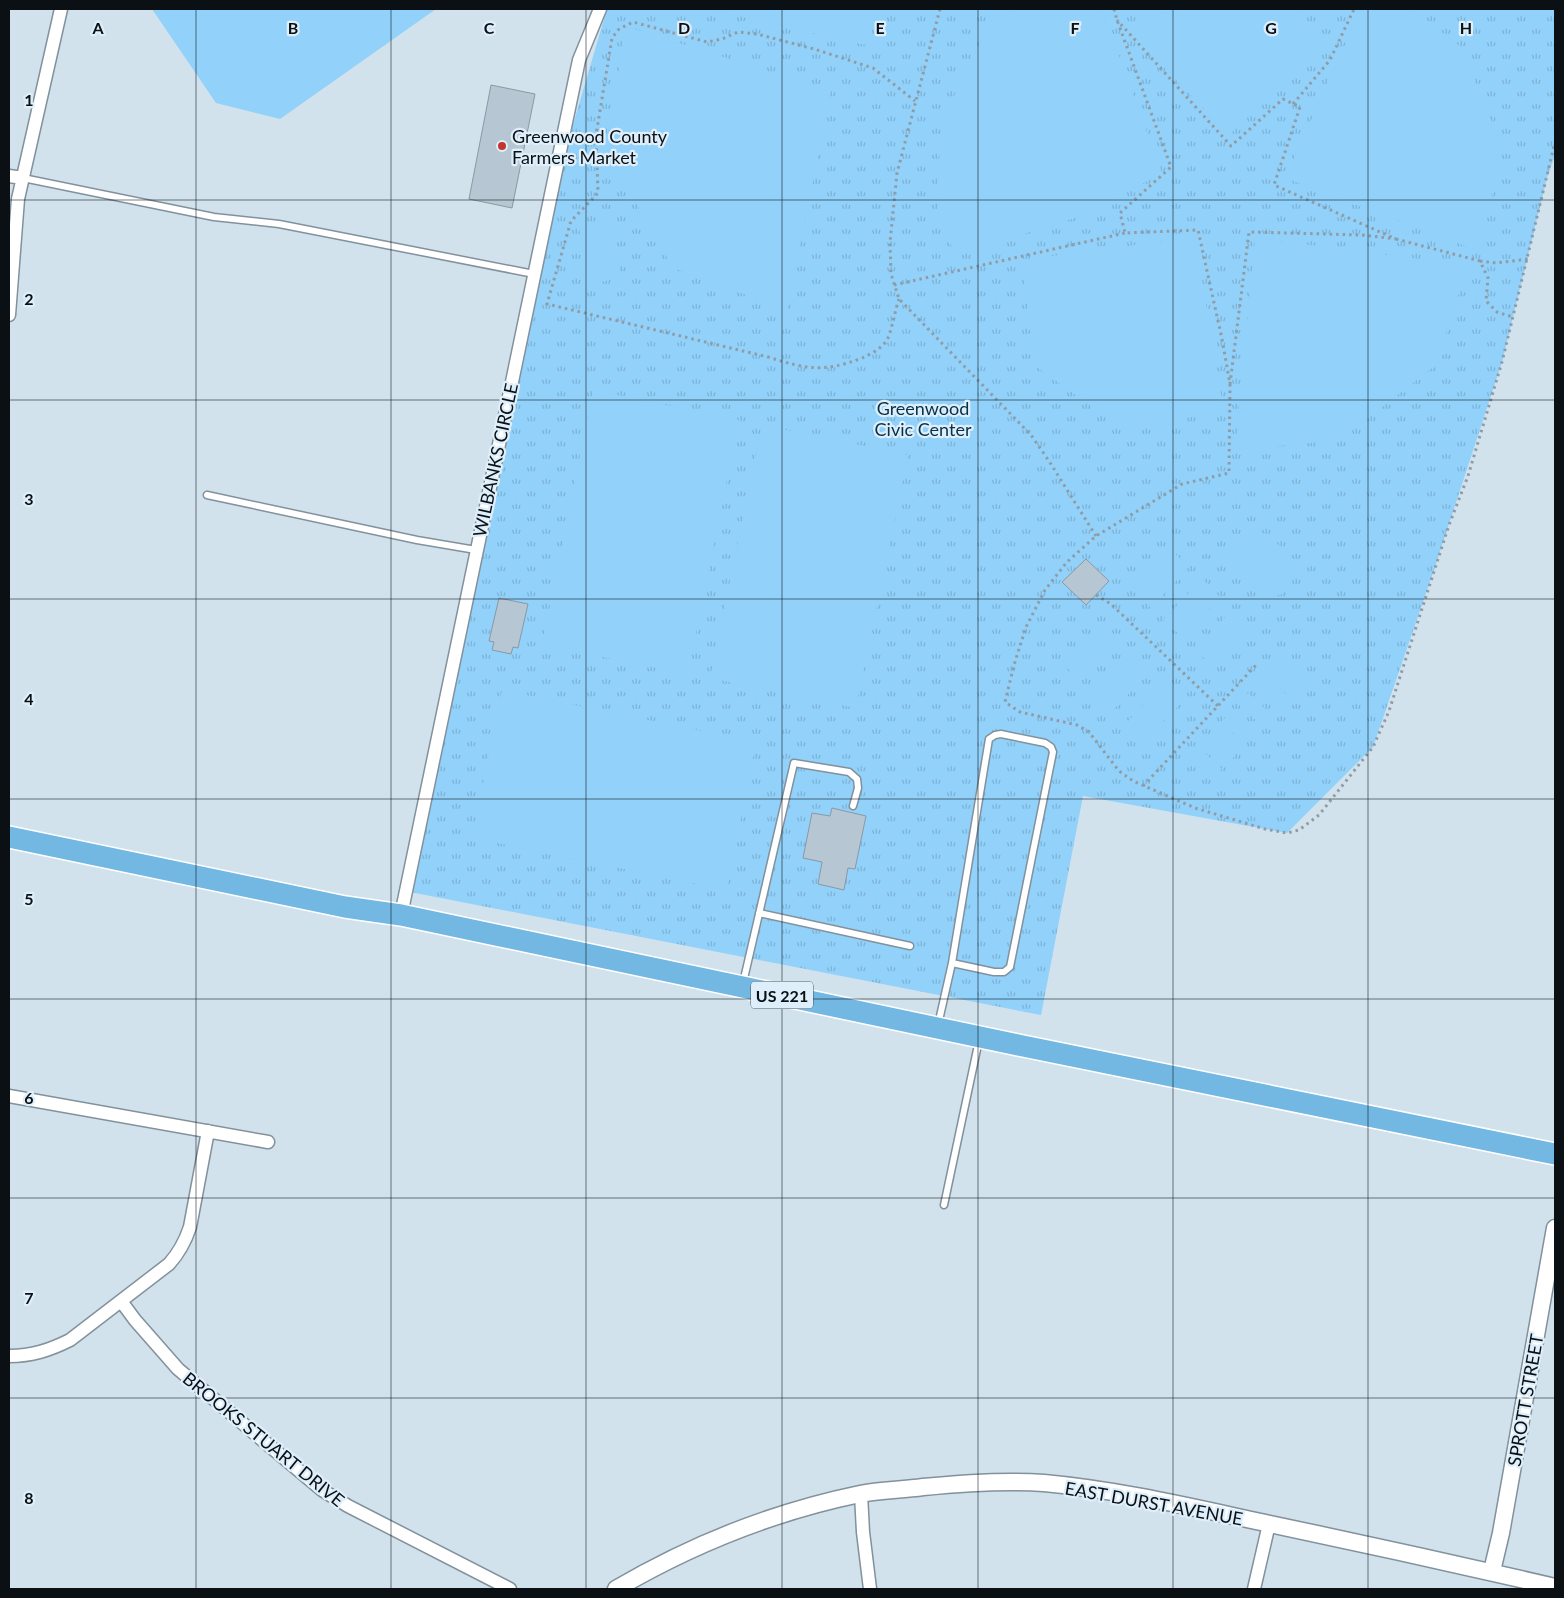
<svg xmlns="http://www.w3.org/2000/svg" width="1564" height="1598" font-family="Lato,sans-serif">
<style>
.grass{fill:url(#grass-tufts)}
.pitch{fill:#91d1fa}
.building{fill:#b6c6d2;stroke:#8a99a4}
.lines{fill:none;stroke-linecap:round;stroke-linejoin:round}
.service-casing{stroke:#82919c;stroke-width:9}
.minor-casing{stroke:#82919c;stroke-width:15}
.tertiary-casing{stroke:#82919c;stroke-width:19}
.trunk-casing{stroke:#fff;stroke-width:24}
.path{stroke:#8f9ca5;stroke-width:3;stroke-dasharray:2.5 4;stroke-linecap:butt}
.service{stroke:#fff;stroke-width:6}
.minor{stroke:#fff;stroke-width:12}
.tertiary{stroke:#fff;stroke-width:16}
.trunk{stroke:#72b8e3;stroke-width:21}
.grid{fill:none;stroke:#0a1014;stroke-width:1;stroke-opacity:0.55}
.poi-dot{fill:#c3352d;stroke:#deeffb;stroke-width:2}
.labels{text-anchor:middle;dominant-baseline:central;stroke-width:4.5;stroke-linejoin:round;paint-order:stroke}
.shield{fill:#deeffb;stroke:#4a5359;stroke-width:1}
.shield-label{font-size:16px;font-weight:bold;fill:#0a1014}
.poi-label{font-size:18px;fill:#0a1014;stroke:#deeffb;text-anchor:start}
.park-label{font-size:18px;fill:#073147;stroke:#deeffb}
.street-label{font-size:18px;fill:#0a1014;stroke:#deeffb}
.grid-label{font-size:16px;text-anchor:middle;font-weight:bold;fill:#0a1014;stroke:#deeffb;stroke-width:4.5;stroke-linejoin:round;paint-order:stroke}
</style>
<defs>
<pattern id="grass-tufts" width="24" height="20" patternUnits="userSpaceOnUse" patternTransform="scale(1.25)"><rect width="24" height="20" fill="#91d1fa"/><path d="M3 7l-1-3M5 7V3M7 7l1-3M15 17l-1-3M17 17v-4M19 17l1-3" fill="none" stroke="#7cb2d5"/></pattern>
</defs>
<rect width="100%" height="100%" fill="#d1e2ed"/>
<path class="grass" d="M607 9H1555V155L1547 178 1502 362 1433 573 1373 747 1287 833 1083 796 1041 1015 405 891 547 213Z"/>
<path class="pitch" d="M152 9H436L280 119 216 103Z
M717 9H876L865 45 716 11Z
M1015 9H1102L1162 173 1085 215 955 255 937 208 941 122 984 35Z
M1174 9H1294L1328 40 1229 135 1129 31Z
M1361 9H1412L1460 46 1501 144 1481 252 1285 178Z
M625 26 831 91 787 310 673 268 607 153Z
M611 223 621 278 589 284 579 228Z
M1195 237 1224 412 1121 428 1034 365 1022 260Z
M1255 238 1468 265 1436 365 1340 440 1235 450Z
M593 390 739 420 688 674 542 645Z
M762 425 908 455 856 708 710 678Z
M1256 529C1272 537 1288 552 1296 568L1294 578 1283 594C1279 595 1275 596 1271 595 1258 592 1229 570 1229 555 1229 542 1246 533 1256 529Z
M1170 549 1189 567 1151 608 1132 590Z
M1202 579 1220 597 1182 637 1163 620Z
M1233 609 1252 627 1214 667 1195 650Z
M1100 623 1119 641 1081 681 1062 664Z
M1132 653 1151 671 1112 711 1094 693Z
M1282 657 1305 679 1295 690 1272 668Z
M1265 675 1289 697 1279 707 1255 686Z
M1164 683 1183 701 1144 741 1126 723Z
M502 690 756 742 727 890 472 838Z
M1248 693 1272 715 1262 726 1238 704Z
M1232 711 1255 733 1245 744 1221 722Z
M1215 729 1239 751 1229 762 1205 740Z
M1198 747 1222 769 1212 779 1188 758Z"/>
<path class="building" d="M491 85 535 94 512 208 469 199Z
M1086 559 1109 581 1086 605 1062 582Z
M499 598 528 604 518 648 513 647 511 654 492 650 494 642 489 641Z
M832 808 866 816 855 869 848 868 844 890 818 884 822 862 803 858 812 813 830 816Z"/>
<g class="lines">
<defs>
<path id="service" d="M23 178 214 217 279 224 534 274
M207 495 417 540 476 550
M759 913 910 946
M743 983 794 763 849 772 857 779 858 788 853 806
M938 1025 952 963 989 739 995 735 1001 734 1045 743 1051 747 1053 752 1010 967 1004 972H994L952 963
M944 1205 979 1040"/>
<path id="minor" d="M9 176 23 178
M9 315 18 199 61 9
M401 915 579 60 600 9
M9 1096 268 1142
M121 1301 135 1320 178 1369 322 1490 348 1506 510 1589
M9 1356C32 1356 50 1350 70 1340L169 1264C179 1253 185 1242 190 1227L208 1131
M861 1494 863 1532 870 1589
M1254 1589 1269 1524"/>
<path id="tertiary" d="M1492 1571 1501 1533 1555 1228
M616 1589C691 1545 773 1512 860 1494 880 1490 902 1490 923 1487 963 1483 1004 1480 1044 1483 1121 1490 1195 1508 1270 1524 1365 1544 1460 1565 1555 1587"/>
<path id="trunk" d="M9 837 345 907 401 915 1018 1045 1555 1154"/>
</defs>
<use href="#service" class="service-casing"/>
<use href="#minor" class="minor-casing"/>
<use href="#tertiary" class="tertiary-casing"/>
<use href="#trunk" class="trunk-casing"/>
<path class="path" d="M940 9 897 173 890 242 891 274 899 299 1031 435 1049 461 1096 536
M1114 9 1117 20 1171 167 1120 213 1125 233 1198 230 1222 339 1230 384 1249 232 1362 235 1396 239 1274 185 1300 107 1283 99 1231 146 1117 20
M1293 104 1330 60 1354 9
M1396 239 1480 261 1488 278 1486 301 1497 312 1513 317
M1480 261 1496 263 1528 259
M894 285 1125 233
M899 299C895 310 892 330 887 340 881 349 871 354 862 358 823 373 806 369 768 357L547 304 571 221 598 193 596 135 612 38 619 29 633 22 707 42 722 39 738 32 757 34 814 49 873 68 915 101
M1230 384 1229 473 1182 484 1096 536 1067 562 1045 590 1026 627 1014 665 1005 702 1020 712 1077 725 1089 732 1119 771 1133 781 1195 808 1265 829 1287 833 1299 830 1319 815 1373 747 1389 711 1449 525 1468 476 1502 362 1555 142
M1096 595 1111 604 1218 706
M1143 786 1256 665"/>
<use href="#service" class="service"/>
<use href="#minor" class="minor"/>
<use href="#tertiary" class="tertiary"/>
<use href="#trunk" class="trunk"/>
</g>
<path class="grid" d="M196 9V1589M391 9V1589M586 9V1589M782 9V1589M978 9V1589M1173 9V1589M1368 9V1589M9 200H1555M9 400H1555M9 599H1555M9 799H1555M9 999H1555M9 1198H1555M9 1398H1555"/>
<circle class="poi-dot" cx="502" cy="146" r="5"/>
<g class="labels">
<rect class="shield" x="751" y="981.5" width="62" height="27" rx="4"/>
<g class="shield-label">
<text x="782" y="995">US 221</text>
</g>
<g class="poi-label">
<text x="512" y="136">Greenwood County<tspan x="512" dy="21">Farmers Market</tspan></text>
</g>
<g class="park-label">
<text x="923" y="408">Greenwood<tspan x="923" dy="21">Civic Center</tspan></text>
</g>
<g class="street-label">
<text transform="translate(495 460) rotate(-78)">WILBANKS CIRCLE</text>
<text transform="translate(1525 1400) rotate(-80)">SPROTT STREET</text>
<text transform="translate(264 1439) rotate(39)">BROOKS STUART DRIVE</text>
<text transform="translate(1154 1503) rotate(10)">EAST DURST AVENUE</text>
</g>
</g>
<g class="grid-label">
<text x="98" y="34">A</text>
<text x="293" y="34">B</text>
<text x="489" y="34">C</text>
<text x="684" y="34">D</text>
<text x="880" y="34">E</text>
<text x="1075" y="34">F</text>
<text x="1271" y="34">G</text>
<text x="1466" y="34">H</text>
<text x="29" y="106">1</text>
<text x="29" y="305">2</text>
<text x="29" y="505">3</text>
<text x="29" y="705">4</text>
<text x="29" y="905">5</text>
<text x="29" y="1104">6</text>
<text x="29" y="1304">7</text>
<text x="29" y="1504">8</text>
</g>
<rect width="1564" height="1598" fill="none" stroke="#0a1014" stroke-width="20"/>
</svg>
